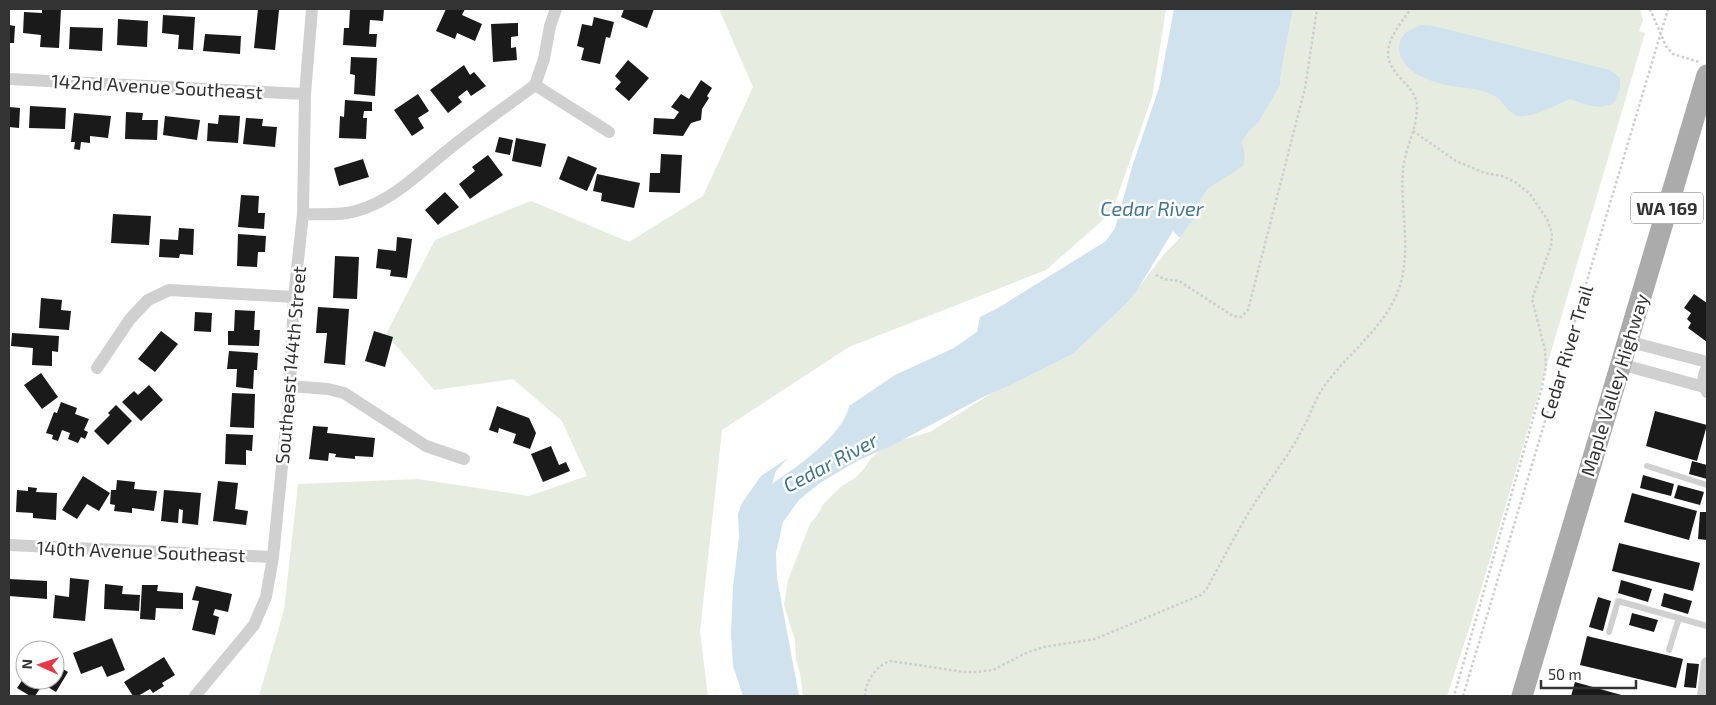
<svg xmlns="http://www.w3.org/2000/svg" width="1716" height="705" font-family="'Exo 2',sans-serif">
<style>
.green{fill:#e6ecdf}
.water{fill:#cfe2ee}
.building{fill:#1a1a1a}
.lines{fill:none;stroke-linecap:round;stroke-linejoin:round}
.path{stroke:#cdcdcd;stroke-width:2.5;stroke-dasharray:2.5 2.5;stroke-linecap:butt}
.service{stroke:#d0d0d0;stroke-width:6}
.minor{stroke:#d0d0d0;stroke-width:12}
.primary{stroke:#ababab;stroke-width:21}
.labels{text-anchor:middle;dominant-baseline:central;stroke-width:5;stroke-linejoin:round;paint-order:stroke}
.shield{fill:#fff;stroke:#707070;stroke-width:1}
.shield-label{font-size:18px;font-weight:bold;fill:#333}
.street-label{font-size:19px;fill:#333;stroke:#fff}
.water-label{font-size:20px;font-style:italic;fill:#3f7597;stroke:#fff}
</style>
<rect width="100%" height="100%" fill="#fff"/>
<path class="green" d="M719 9H1166L1152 97 1112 212 1046 270 849 347 722 430 700 632 708 696H259L284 610 298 484 418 479 529 496 587 476 562 421 513 379 434 390 386 334 435 240 531 201 629 242 703 196 753 87Z
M1293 9H1640L1643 20 1639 31 1645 33 1471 623 1447 696H803L800 673 796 660 795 640 784 605 788 580 810 524 818 514 824 503 843 485 855 478 864 469 871 458 881 450 891 443 930 432 1003 386 1019 381 1073 354 1126 304 1165 253 1180 238 1199 211 1201 199 1209 188 1220 180 1245 154 1242 142 1249 131 1258 123 1280 86 1281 73Z"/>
<path class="water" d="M1174 9H1293L1281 73 1280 86 1258 123 1249 131 1242 142 1245 154 1243 166 1209 188 1201 199 1199 211 1180 238 1173 231 1136 292 1126 304 1073 354 1019 381 983 397 893 445 857 461 820 483 799 500 783 522 776 553 777 578 799 696H743L733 666 731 632 733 587 739 537 738 514 742 503 761 476 788 458 776 471 772 484C795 468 844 435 849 406L895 375 954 348 977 332 980 317 998 308 1106 241 1115 228 1133 164 1159 88Z
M1421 25 1434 26 1610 70 1620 78V89L1614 103C1599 111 1585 104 1570 99 1557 104 1533 118 1519 116 1509 114 1506 105 1499 99 1494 95 1484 91 1478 90 1469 87 1460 88 1451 86 1431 82 1400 72 1399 48 1399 34 1411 29 1421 25Z"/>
<path class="building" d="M42 9H61L59 48 40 47 41 35 23 33 24 12 42 13Z
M258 9 279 10 275 50 254 48Z
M350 9H384L383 21 370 20 369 34H377L376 47 343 45 344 28H349Z
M446 9H465L462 15 482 24 475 41 457 33 455 39 436 31Z
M624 9H654L647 28 621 17Z
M163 15 195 17 193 50 178 49 179 35 162 33Z
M594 17 614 22 610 38 606 37 600 64 581 60 584 48 577 46 582 24 592 26Z
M118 19 148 21 147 47 117 45Z
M518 23V36L511 37V48L516 47 517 60 493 62 491 24Z
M9 25 15 26 14 43H9Z
M70 27 103 28 102 51 69 49Z
M205 34 241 36 240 54 203 51Z
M351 57 377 58 375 96 354 94 355 75 350 74Z
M628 60 649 78 629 101 615 89 621 82 615 76Z
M464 65 470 75 474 72 486 86 471 96 467 90 458 97 462 102 448 113 430 90Z
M701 80 712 88 707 96 709 98 702 109 701 120 691 123 683 136 653 134 654 118 674 119 679 112 671 107 681 94 689 99Z
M418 94 429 111 418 118 424 128 412 136 394 110Z
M345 100 372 102V111H364L363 118H367L366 139 339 138 340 116 344 117Z
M30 106 66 108 65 129 29 128Z
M9 107 20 108 19 128 9 127Z
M126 112 143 113 142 120H158L157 140 125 139Z
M74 113 111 116 108 138 90 136V143L81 142 80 150 74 149 75 142H71Z
M219 115 240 116 238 143 207 141 208 123 218 124Z
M165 116 200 120 197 140 163 135Z
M246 118 263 119 262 126 277 127 275 147 243 144Z
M499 137 513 140 510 155 495 152Z
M516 138 546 144 541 167 512 161Z
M661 154 682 155 680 193 649 192 650 173H660Z
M488 155 503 175 470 199 459 184 475 171 472 167Z
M568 156 597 168 587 191 559 179Z
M363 159 369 177 339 186 334 168Z
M597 174 640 183 634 208 601 201 602 193 593 191Z
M445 192 459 207 438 225 425 210Z
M241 195 259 196 258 213H265L264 229 238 227Z
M113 214 151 216 149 245 111 243Z
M179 228 194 229 193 255 180 254 179 258 159 257 160 239 178 240Z
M238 234 266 236 265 252H258L257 267 237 266Z
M397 237 412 239 407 278 390 276 391 270 376 268 378 249 396 251Z
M335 256 359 257 357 299 333 298Z
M1694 294 1707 303V342L1688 328 1691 323 1687 319 1691 313 1684 308Z
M41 298 62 300 61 310 71 311 69 330 39 328Z
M318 307 349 309 345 365 324 363 327 333H316Z
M235 310 255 311 254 330H260L259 346 228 345V331H234Z
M195 312 212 313 211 332 194 331Z
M161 331 178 344 155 372 138 359Z
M374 331 393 337 385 367 365 361Z
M12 333 59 336 58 352 52 351V366L32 365 33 348 11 346Z
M229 351 258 353 257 370H254L253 389 236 387 237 369H227Z
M41 373 58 397 42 409 24 385Z
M149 385 163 400 141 421 122 402 134 391 138 395Z
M232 393 255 394 254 428 230 427Z
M61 402 77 408 75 414 89 419 84 430 88 432 85 439 81 437 78 443 68 439 70 433 62 430 58 441 52 439 53 435 46 433 54 412 57 413Z
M116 405 132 421 108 445 94 431 110 415 108 413Z
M497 406 529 418 536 433 530 449 513 443 516 434 499 428 498 433 489 430Z
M1655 411 1707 425 1697 461 1646 446Z
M313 426 328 427 327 433 375 438 373 457 355 456V459L335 457 336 454 329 453 328 461 309 459Z
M226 434 253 435 252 451 246 450V465L225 464Z
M551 446 559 465 566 462 570 471 543 482 531 454Z
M1692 461 1707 465V479L1689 474Z
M1643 475 1674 484 1671 496 1640 488Z
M83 476 110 493 99 511 87 504 77 519 62 510Z
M117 480 135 482 134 489 157 491 154 511 132 508V513L114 511 115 505 110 504 111 490H116Z
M218 481 238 483 235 509 248 511 246 525 213 521Z
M1678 485 1704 492 1700 505 1674 498Z
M28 487 37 488 36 492 57 493 56 520 33 518V513L16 512 17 490 28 491Z
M164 490 201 493 198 525 182 523 183 510 179 509 178 523 161 521Z
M1632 493 1697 511 1689 540 1624 522Z
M1700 512H1707V540L1698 539Z
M1619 543 1700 563 1693 591 1612 571Z
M70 578 89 580 85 621 53 618 55 595 69 597Z
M9 579 47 581V599L9 596Z
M1621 580 1652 589 1648 602 1618 593Z
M105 584 123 586 122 594 140 595 139 611 104 609Z
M142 585H158L157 591 183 593V609L156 608 155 620 140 619Z
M196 586 232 594 228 612 215 609 213 615 219 617 215 635 192 630 199 601 192 600Z
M1664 593 1692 601 1688 614 1661 606Z
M1598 597 1611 601 1603 631 1589 627Z
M1632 613 1658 620 1654 632 1629 625Z
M1587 636 1683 659 1676 688 1580 665Z
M112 638 125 670 107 677 102 666 81 674 73 653Z
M164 657 175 675 162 683 164 686 153 693 150 689 138 696H133L124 682Z
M1687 663 1699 664 1696 688 1684 687Z
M55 664 68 672 56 692 43 684 35 696H30L17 688 25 676V680H55Z
M1575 682 1625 696H1571Z"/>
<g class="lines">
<path class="path" d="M1650 9 1666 46 1673 54 1699 62
M1413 131 1456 161 1485 173 1502 176 1515 182 1530 194 1547 219 1552 233 1551 246 1532 299 1545 350 1546 367 1542 387 1454 696
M1156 275 1164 279 1179 281 1233 316 1241 317 1248 310 1305 88 1317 9
M865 696C865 682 877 664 891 661L964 672H976L993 670 1028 652 1044 647 1095 639 1201 595 1206 590C1223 559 1239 527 1258 498 1273 475 1291 452 1303 428 1310 416 1314 402 1321 391 1346 352 1391 326 1402 278 1410 240 1400 208 1403 170 1405 148 1417 129 1417 107 1417 98 1412 91 1406 84 1402 80 1397 75 1394 70 1378 49 1398 27 1410 10
M1463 696 1668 9"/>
<path class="service" d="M1647 466 1707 485
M1609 632 1618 601 1707 626
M1669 650 1679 618"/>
<path class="minor" d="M9 79 305 94
M535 85 609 132
M535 85 544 59 550 26 556 9
M303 214C320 214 339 216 356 211 393 201 420 172 448 150 476 127 506 107 535 85
M1627 341 1707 362
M1620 364 1704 387
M97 368 130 319 148 300 169 290 294 297
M1707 368C1702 376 1702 383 1707 392
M290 386 328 389 344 393 426 446 464 459
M9 545 273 557
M195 696 254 625 266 597 273 557 290 386 294 297 303 214 305 94 312 9
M1703 696 1707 663"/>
<path class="primary" d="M1522 696 1707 75"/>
</g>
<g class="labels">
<rect class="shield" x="1631" y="192.5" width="72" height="31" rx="4"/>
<g class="shield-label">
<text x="1667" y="208">WA 169</text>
</g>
<g class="street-label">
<text transform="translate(157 86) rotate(3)">142nd Avenue Southeast</text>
<text transform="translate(1566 352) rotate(-73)">Cedar River Trail</text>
<text transform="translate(290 365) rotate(-85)">Southeast 144th Street</text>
<text transform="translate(1614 385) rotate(-73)">Maple Valley Highway</text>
<text transform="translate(141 551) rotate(2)">140th Avenue Southeast</text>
</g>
<g class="water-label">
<text x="1152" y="208">Cedar River</text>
<text transform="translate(830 462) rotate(-28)">Cedar River</text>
</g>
</g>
<rect width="1716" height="705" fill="none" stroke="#333333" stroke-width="20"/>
<g transform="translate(40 665) rotate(273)"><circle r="24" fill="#ffffff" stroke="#adadad"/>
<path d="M0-4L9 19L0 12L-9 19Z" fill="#e63946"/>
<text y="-8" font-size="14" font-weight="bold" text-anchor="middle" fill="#333333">N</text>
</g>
<path d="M1541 680v8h95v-8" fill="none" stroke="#333333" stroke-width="2.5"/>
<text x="1548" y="680" font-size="15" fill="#333333" stroke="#ffffff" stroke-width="4" paint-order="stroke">50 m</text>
</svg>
